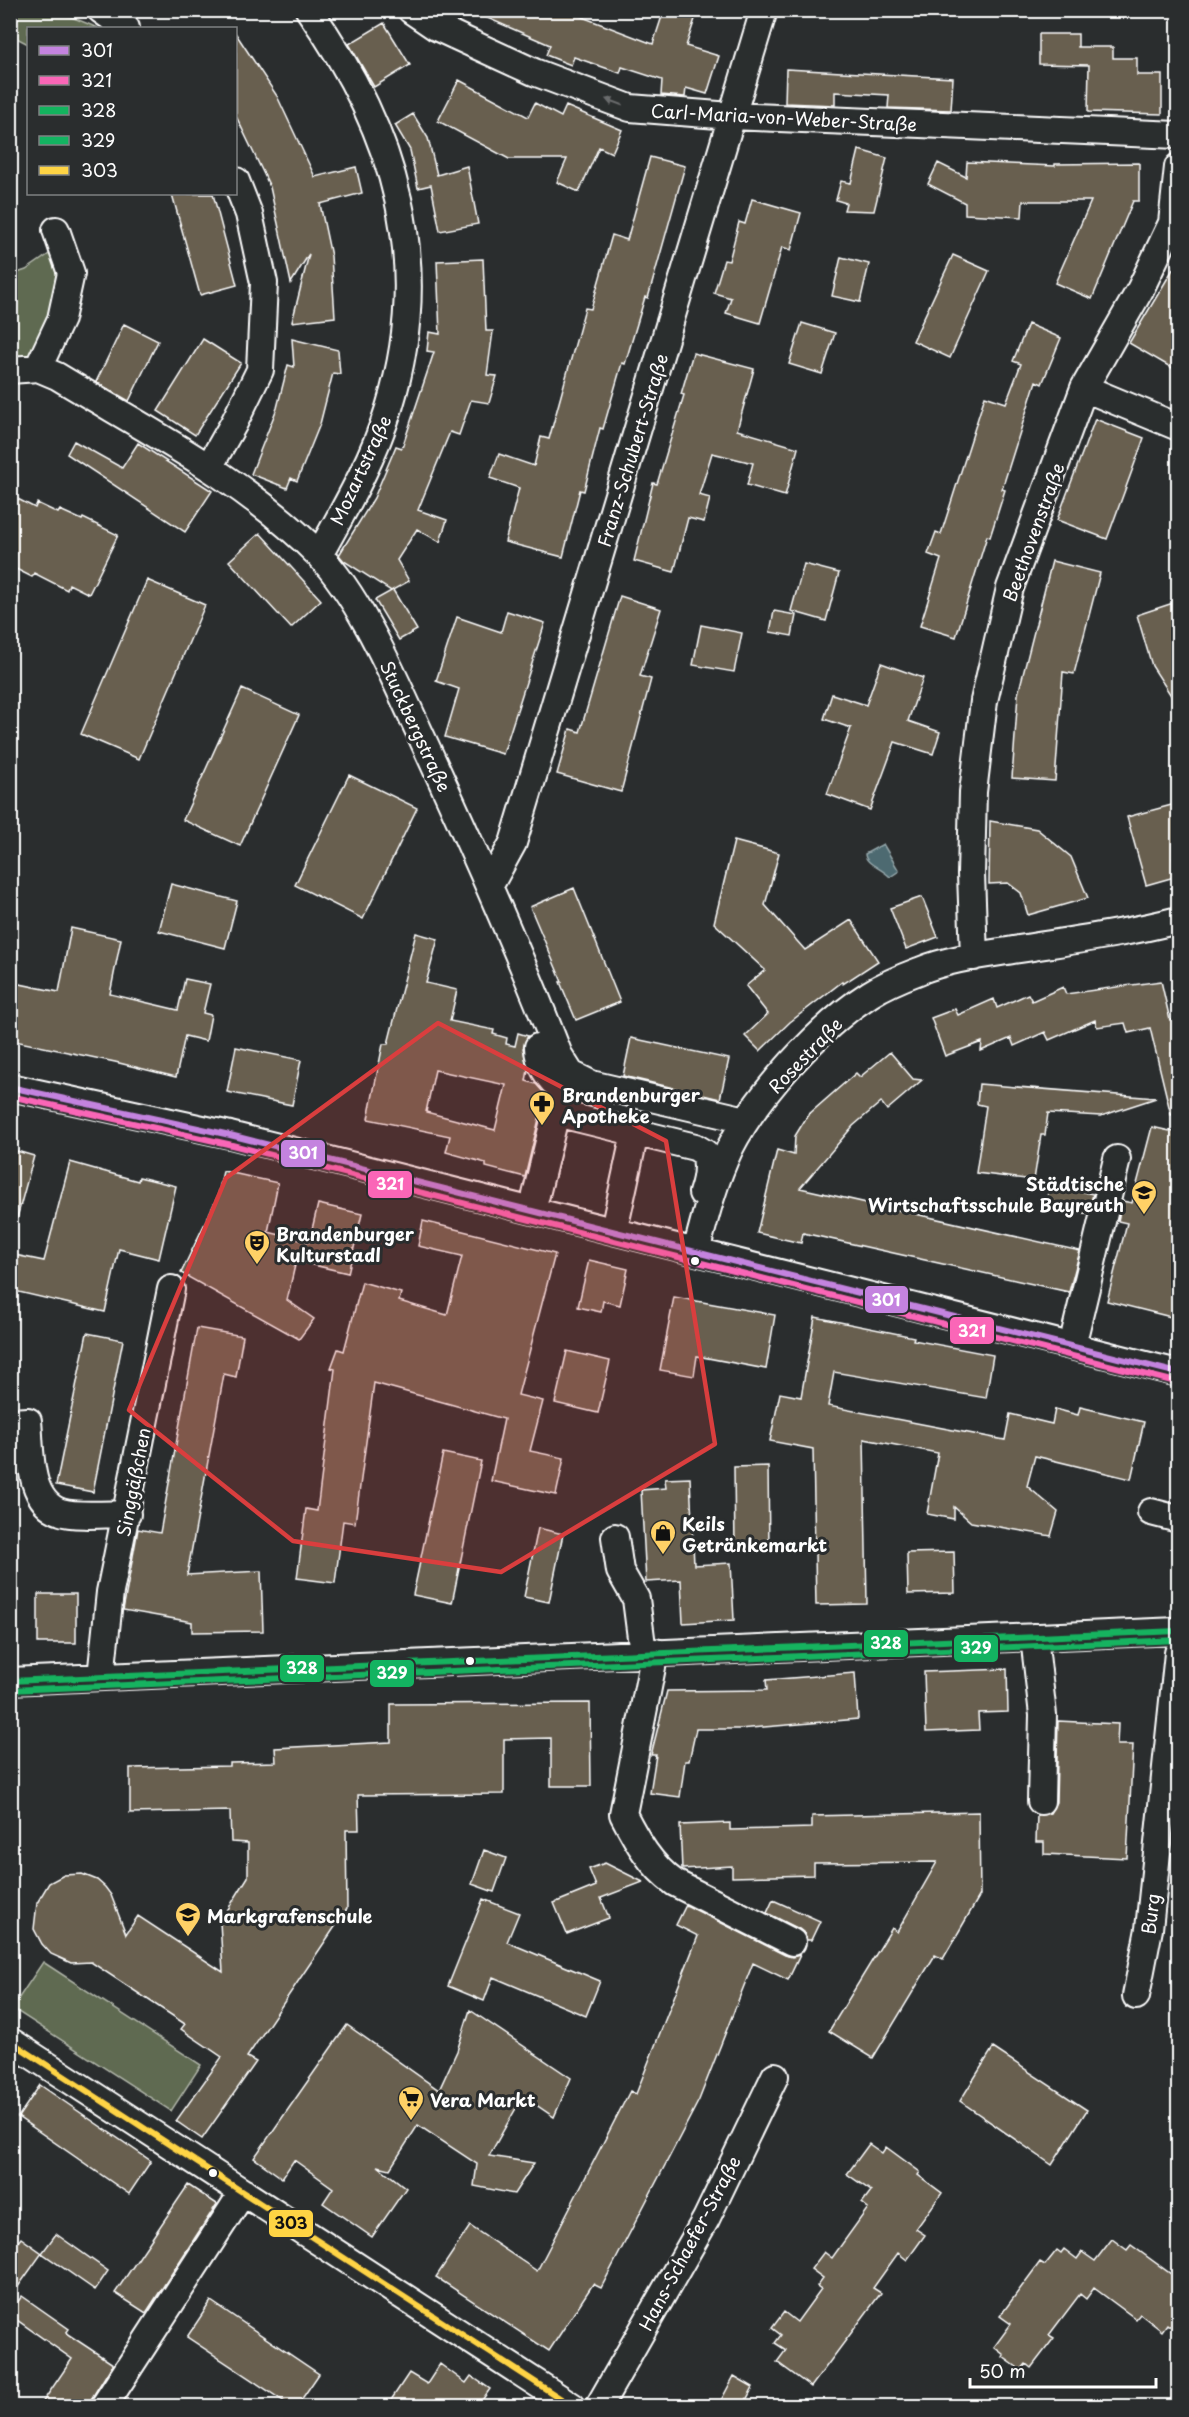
<svg xmlns="http://www.w3.org/2000/svg" width="1189" height="2417" font-family="'Playpen Sans',sans-serif">
<style>
.green{fill:#5f6a51;stroke:#afb4a8;stroke-width:1.5}
.water{fill:#4d6b71;stroke:#94a6aa;stroke-width:1.5}
.building{fill:#685f50;stroke:#fff;stroke-width:1.5;fill-rule:evenodd}
.lines{fill:none;stroke-linecap:round;stroke-linejoin:round}
.minor-casing{stroke:#fff;stroke-width:30}
.minor{stroke:#2a2d2e;stroke-width:26}
.bus-1-casing{stroke:#2a2d2e;stroke-width:10}
.bus-2-casing{stroke:#2a2d2e;stroke-width:10}
.bus-3-casing{stroke:#2a2d2e;stroke-width:10}
.bus-4-casing{stroke:#2a2d2e;stroke-width:10}
.bus-5-casing{stroke:#2a2d2e;stroke-width:10}
.bus-1{stroke:#c483df;stroke-width:6}
.bus-2{stroke:#fa66b7;stroke-width:6}
.bus-3{stroke:#13b35e;stroke-width:6}
.bus-4{stroke:#13b361;stroke-width:6}
.bus-5{stroke:#ffd444;stroke-width:6}
.oneway{fill:#6a6c6d}
.marked{fill:#da3e3e;fill-opacity:0.2;stroke:#da3e3e;stroke-width:4.5;stroke-linejoin:round}
.bus-dot{fill:#fff;stroke:#2a2d2e;stroke-width:2}
.labels{text-anchor:middle;dominant-baseline:central;stroke-width:6;stroke-linejoin:round;paint-order:stroke}
.street-label{font-size:18px;fill:#fff;stroke:#2a2d2e}
.poi-label{font-size:18px;font-weight:bold;fill:#fff;stroke:#2a2d2e;text-anchor:start}
.line-badge{stroke:#2a2d2e;stroke-width:2}
.badge-label{font-size:16px;text-anchor:middle;font-weight:bold;fill:#fff}
.pale-badge-label{font-size:16px;text-anchor:middle;font-weight:bold;fill:#111}
</style>
<rect width="100%" height="100%" fill="#2a2d2e"/>
<filter id="ink" filterUnits="userSpaceOnUse"><feTurbulence type="fractalNoise" baseFrequency=".0167" numOctaves="2"/><feDisplacementMap in="SourceGraphic" scale="12" xChannelSelector="R" yChannelSelector="G"/><feConvolveMatrix kernelMatrix="1 2 1 2 8 2 1 2 1" color-interpolation-filters="sRGB"/></filter>
<g filter="url(#ink)">
<path class="green" d="M10 11H57L98 28H28V44L11 35Z
M58 248 68 273 37 358H11V275L26 270Z
M43 1962 201 2065 171 2111 12 2008Z"/>
<path class="water" d="M883 844 899 871 890 877C882 868 865 864 865 854Z"/>
<path class="building" d="M469 10H564L653 44 664 10H698L686 46 719 56 707 94 686 88 685 97 661 95 662 80 622 67 620 73 574 57 571 65 546 55 550 45Z
M384 23 410 65 374 87 349 44Z
M236 34 277 96 315 177 356 167 362 193 320 204 331 256 335 317 292 322 309 254 291 283 270 187 236 116Z
M1039 34H1078V47H1113V58H1137V75H1162V114L1088 112 1089 65 1039 64Z
M786 69 953 78 951 110 888 108 889 95 835 92V105L785 103Z
M459 80 528 117 535 103 561 117 566 106 622 130 612 153 599 147 579 192 557 182 567 159H509L438 121Z
M413 114 428 138 437 175 467 166 478 224 440 231 431 185 418 188 410 150 395 125Z
M859 150 887 158 874 211 844 210 846 203 836 200 841 181 851 183Z
M650 157 685 166 648 298 645 297 625 364 622 363 603 429 600 428 584 491 580 490 563 557 505 542 519 488 490 478 499 454 534 466 541 437 549 439 585 308 591 309 612 235 627 240Z
M967 162 1055 166V164L1139 163V201H1133L1092 299 1055 283 1091 201H1023L1022 217 965 214V203L928 184 938 163 966 177Z
M172 194H213L237 285 200 295Z
M752 199 801 213 791 250 782 247 760 323 726 313 731 298 714 293 724 260 729 261 739 222 745 224Z
M953 255 989 271 950 358 913 341Z
M841 257 869 264 860 302 832 296Z
M483 259 486 331H493L487 375 497 376 489 403 471 400 459 435 450 432 418 510 447 520 440 542 417 529 397 560 409 581 391 591 344 561 339 555 374 498 396 446 402 448 434 352 427 351 429 332 440 334 437 261Z
M1179 259V357L1172 368 1129 343Z
M802 323 835 333 822 374 789 364Z
M124 324 158 341 129 401 96 382Z
M1028 324 1061 338 1042 384 1036 381 1002 489 1005 490 990 537 987 536 956 637 920 626 941 559 928 554 936 532 941 534 985 396 1006 403 1021 364 1013 361Z
M203 339 241 363 195 435 158 411Z
M292 339 338 350 340 374 333 373 320 424 297 481 291 478 287 488 251 474 277 408 288 365 294 367Z
M693 353 754 369 737 430 798 448 785 496 747 485 753 463 712 453 699 495 710 498 704 522 688 518 674 572 634 561 653 483 657 484 684 395 681 394Z
M1095 419 1144 438 1107 539 1057 520Z
M74 441 122 468 138 443 212 491 185 532 67 454Z
M10 495 35 508 37 503 58 513 60 510 82 520 83 518 118 535 89 594 69 584 67 590 34 573 32 577 10 566Z
M260 533 321 600 291 628 229 561Z
M1052 561 1100 573 1074 674 1063 672 1055 781 1012 778 1018 694Z
M804 564 839 573 826 621 791 611Z
M147 580 205 605 139 759 81 734Z
M393 590 417 630 399 640 375 600Z
M620 596 661 609 640 676 651 679 621 792 557 774 570 729 580 732Z
M1179 601V708L1152 666 1137 615Z
M507 611 545 623 503 754 445 737 459 689 436 681 457 617 501 632Z
M774 611 796 615 792 636 770 632Z
M701 625 742 633 734 672 693 665Z
M881 663 923 678 908 721 940 732 933 754 895 742 870 810 827 794 851 728 824 719 832 694 866 705Z
M242 689 299 715 240 846 183 820Z
M349 775 417 808 363 919 295 885Z
M1179 803V857L1173 858 1178 876 1146 885 1127 817Z
M990 821 1037 829 1071 857 1088 898 1028 915 1021 893 1008 883 989 884Z
M734 841 779 853 765 905 805 950 851 920 878 961 843 984 842 982 790 1022 760 1051 745 1036 768 1014 746 986 765 970 714 923Z
M171 884 237 901 225 948 159 931Z
M574 888 620 1002 576 1020 560 982H562L530 907Z
M922 897 938 937 906 949 890 908Z
M71 928 121 939 110 994 178 1010 185 979 210 984 203 1013 211 1015 206 1041 185 1036 176 1077 115 1062 10 1040V982L59 992Z
M416 933 438 939 426 983 457 990 450 1021 494 1030 493 1034 507 1038 506 1044 515 1046 518 1033 528 1036 523 1048 528 1070 526 1081 536 1084 545 1094 525 1177 486 1167V1163L446 1152 450 1136 368 1119 383 1044H388ZM435 1070 506 1085 495 1130 426 1112Z
M1161 981 1170 1020 1179 1018V1114L1171 1115 1150 1028 1128 1033 1125 1023 1097 1027 1095 1020 1049 1040 1045 1032 1014 1046 1011 1038 981 1051 982 1042 945 1056 931 1018 955 1009 958 1015 994 999 997 1008 1028 994 1032 1001 1063 987 1066 994Z
M631 1038 729 1059 720 1099 623 1076Z
M236 1047 301 1060 292 1105 227 1092Z
M890 1052 913 1079 922 1080 887 1110 881 1102 853 1126 800 1188 1080 1251 1069 1292 803 1233 801 1243 757 1233 777 1150 794 1155 795 1136 808 1115 856 1073 860 1077Z
M979 1084 1156 1098 1101 1116 1048 1113 1045 1135H1041L1034 1180 976 1173 986 1106 977 1104Z
M1152 1127 1179 1133V1240L1171 1269 1179 1271V1319L1107 1301 1127 1223 1118 1221 1122 1201 1132 1203Z
M10 1149 34 1156 17 1218 10 1217Z
M70 1162 138 1181 139 1177 176 1186 159 1259 119 1249 105 1312 10 1290V1254L44 1261Z
M223 1171 278 1183 268 1232 309 1242 318 1204 362 1214 348 1273 296 1261 287 1300 314 1319 299 1339 181 1273 218 1196Z
M1050 1184 1093 1194 1088 1214 1046 1204Z
M423 1221 555 1254 518 1395 543 1401 530 1451 564 1458 556 1495 491 1481 504 1419 374 1383 355 1523 343 1521 335 1583 297 1578 306 1509 317 1511 335 1369 331 1368 338 1349 344 1351 362 1282 401 1293 399 1301 447 1315 462 1256 418 1246Z
M589 1260 628 1269 620 1305 603 1301 601 1312 578 1307Z
M674 1297 775 1315 766 1369 697 1356 694 1376 660 1370Z
M815 1317 914 1337 913 1340 993 1355 986 1398 834 1372 828 1406 1005 1440 1010 1414 1052 1424 1055 1409 1078 1415 1080 1407 1144 1422 1131 1479 1035 1456 1027 1486 1058 1512 1051 1536 971 1522 954 1507V1519L927 1514 938 1453 864 1439 867 1604 816 1605 813 1449 770 1441 780 1393 801 1397Z
M197 1328 243 1336 236 1377 224 1374 187 1575 261 1571 263 1631 192 1632V1622L123 1610 138 1529 160 1533Z
M87 1333 123 1340 93 1492 56 1485Z
M567 1351 610 1361 598 1413 555 1403Z
M443 1453 481 1461 452 1603 413 1595Z
M768 1466 769 1550H735L734 1467Z
M690 1478 694 1565 731 1563 734 1620 683 1623 681 1580 646 1582 641 1490 666 1488 665 1479Z
M538 1528 563 1534 549 1602 524 1597Z
M954 1552 955 1593 908 1594 907 1553Z
M38 1594H76V1643H38Z
M1007 1669 1008 1712 978 1713 979 1730 926 1732 924 1672Z
M855 1673 858 1719 739 1729H696L689 1761H685L680 1797 650 1793 656 1755H651L667 1691 767 1690 766 1680Z
M590 1703 591 1786H551V1738L504 1739V1794L358 1795 359 1830H346L347 1909 247 2057 256 2062 202 2139 176 2121 222 2057 181 2029 185 2024 91 1962 71 1963 51 1954 42 1944 34 1929 37 1903 49 1883 64 1875 82 1874 97 1880 105 1887 111 1895 126 1934 138 1916 223 1972 220 1922 248 1877V1843L231 1842 230 1811 130 1813V1768L230 1766V1763L276 1762 275 1748 391 1742V1704Z
M1058 1721 1118 1724 1117 1745H1133L1127 1858 1044 1854V1842H1036L1037 1815 1050 1813 1056 1802Z
M979 1812 980 1895 943 1959 935 1955 873 2058 829 2031 892 1928 897 1932 937 1862 814 1863V1875L732 1877V1866L682 1869 680 1825 730 1823V1830L812 1828V1816Z
M484 1850 506 1858 494 1892 472 1884Z
M605 1863 643 1882 601 1898 609 1918 567 1934 554 1903 596 1886 589 1869Z
M483 1899 519 1913 507 1942 600 1981 586 2016 493 1977 484 2001 448 1986Z
M773 1900 820 1921 811 1940H807L804 1933 799 1929 767 1913Z
M686 1905 785 1955 792 1957 800 1955 788 1980 753 1963 699 2100 601 2288 593 2284 549 2351 436 2277 470 2226 537 2271 630 2091 636 2094 698 1936 676 1925Z
M470 2010 571 2078 554 2117 523 2096 489 2156 534 2163 514 2194 474 2186 477 2164 418 2125 390 2169 378 2166 406 2188 372 2237 323 2203 333 2188 294 2160 282 2178 254 2158 347 2025 439 2090 457 2051Z
M993 2048 1087 2110 1052 2165 960 2101Z
M40 2085 151 2161 129 2194 18 2117Z
M869 2144 882 2153 886 2147 920 2172 918 2175 942 2193 916 2229 925 2235 907 2260 898 2253 873 2288 881 2293 811 2387 777 2362 786 2350 775 2343 781 2335 772 2328 784 2312 797 2322 821 2289 817 2286 823 2278 811 2269 824 2252 832 2258 868 2208 862 2203 871 2191 847 2174Z
M188 2185 217 2204 146 2313 115 2293Z
M56 2234 108 2271 95 2290 42 2253Z
M21 2238 42 2253 10 2298V2252Z
M1112 2239 1127 2250 1131 2245 1179 2280V2333L1167 2324 1162 2331 1140 2314 1136 2319 1094 2288 1086 2299 1080 2294 1049 2335 1054 2338 1031 2368 1026 2364 1021 2370 1003 2357 1004 2355 994 2347 1011 2324 1000 2316 1040 2262 1045 2265 1057 2250 1061 2253 1064 2249 1077 2259 1082 2252 1095 2261Z
M22 2296 69 2329 66 2333 113 2364 87 2406H40L72 2359 10 2315V2312Z
M211 2301 319 2374 297 2406H291L187 2337Z
M440 2364 466 2383 471 2376 490 2389 478 2406H387L409 2373 427 2384Z
M734 2376 753 2387 743 2406H718Z"/>
<g class="lines">
<defs>
<path id="minor" d="M101 10 126 28
M309 10C395 131 434 262 389 408 373 460 345 508 319 555
M411 10 436 27 534 72 630 108 731 116 1178 135
M38 368 61 319 71 273 56 230
M10 370 38 368 57 376C146 430 244 479 318 554 359 596 392 673 417 727 467 835 516 944 559 1055L571 1074 591 1084 746 1120
M1084 388 1178 427
M209 467 234 423 260 370 264 283 249 214 236 181
M490 885 513 843 764 10
M974 957 971 874 973 792 984 701 1010 588 1084 388 1140 290 1172 223 1178 167
M538 1047C538 1063 549 1080 562 1089
M10 1087 230 1135 1178 1373
M556 1113 695 1147 705 1153C709 1167 707 1179 702 1193
M536 1195 563 1084
M617 1216 635 1133
M696 1252C705 1217 714 1181 730 1148 757 1095 820 1026 870 994 884 985 903 977 919 971 948 959 982 955 1013 950 1068 941 1124 934 1178 920
M1072 1346 1117 1159
M10 1422 28 1421C31 1450 27 1501 61 1512 74 1517 111 1514 127 1514
M1151 1512 1178 1519
M615 1537 620 1571 636 1599 643 1653
M1034 1637 1043 1715 1041 1801
M655 1652 623 1814C637 1841 650 1865 675 1883L792 1942
M101 1677 110 1592 171 1289
M10 1681 1178 1631
M1136 1996 1149 1929 1178 1653
M10 2041 572 2406
M104 2406 243 2192
M599 2406 706 2219 775 2076"/>
</defs>
<use href="#minor" class="minor-casing"/>
<use href="#minor" class="minor"/>
<defs>
<path id="bus-1" d="M10 1087 230 1135 1178 1373"/>
<path id="bus-2" d="M10 1096 228 1144 1176 1382"/>
<path id="bus-3" d="M10 1681 1178 1631"/>
<path id="bus-4" d="M10 1690 1178 1640"/>
<path id="bus-5" d="M10 2041 572 2406"/>
</defs>
<use href="#bus-1" class="bus-1-casing"/>
<use href="#bus-2" class="bus-2-casing"/>
<use href="#bus-3" class="bus-3-casing"/>
<use href="#bus-4" class="bus-4-casing"/>
<use href="#bus-5" class="bus-5-casing"/>
<use href="#bus-1" class="bus-1"/>
<use href="#bus-2" class="bus-2"/>
<use href="#bus-3" class="bus-3"/>
<use href="#bus-4" class="bus-4"/>
<use href="#bus-5" class="bus-5"/>
</g>
<defs><path id="oneway-solid" d="M-6-.8H1V-3.2L6.5 0L1 3.2V.8H-6Z" transform="scale(1.5)"/></defs>
<use class="oneway" href="#oneway-solid" transform="translate(614 102) rotate(-160)"/>
</g>
<path class="marked" d="M438 1023 666 1141 715 1444 501 1572 293 1541 129 1410 226 1178Z"/>
<defs>
<symbol id="pharmacy-pin" viewBox="-11 -11 22 30"><path d="M0 17L-7.5 6A9.5 9.5 0 1 1 7.5 6Z" fill="#ffd166" stroke="#2a2d2e"/><path d="M-2-6h4v4h4v4h-4v4h-4v-4h-4v-4h4Z" fill="#111"/></symbol>
<symbol id="school-pin" viewBox="-11 -11 22 30"><path d="M0 17L-7.5 6A9.5 9.5 0 1 1 7.5 6Z" fill="#ffd166" stroke="#2a2d2e"/><path d="M0-5L7-2L0 1L-7-2ZM-4 1L0 2.5L4 1V4Q0 6-4 4Z" fill="#111"/></symbol>
<symbol id="theatre-pin" viewBox="-11 -11 22 30"><path d="M0 17L-7.5 6A9.5 9.5 0 1 1 7.5 6Z" fill="#ffd166" stroke="#2a2d2e"/><path d="M-5-5.5Q0-4 5-5.5V0Q5 5 0 6Q-5 5-5 0ZM-3.3-2.5H-1v1.5H-3.3ZM1-2.5H3.3v1.5H1ZM-2.8 1Q0 5.5 2.8 1Z" fill="#111"/></symbol>
<symbol id="shop-pin" viewBox="-11 -11 22 30"><path d="M0 17L-7.5 6A9.5 9.5 0 1 1 7.5 6Z" fill="#ffd166" stroke="#2a2d2e"/><path d="M-5-2.5h2.3a2.7 3.5 0 0 1 5.4 0H5L5.5 6h-11ZM-1.5-2.5h3a1.5 2.3 0 0 0-3 0Z" fill="#111"/></symbol>
<symbol id="supermarket-pin" viewBox="-11 -11 22 30"><path d="M0 17L-7.5 6A9.5 9.5 0 1 1 7.5 6Z" fill="#ffd166" stroke="#2a2d2e"/><path d="M-6-5.5h2.5l.6 2H6L4.5 2H-2.5L-4.4-4H-6ZM-1.5 3.2a1.3 1.3 0 1 0 .1 0ZM3 3.2a1.3 1.3 0 1 0 .1 0Z" fill="#111"/></symbol>
</defs>
<g fill-rule="evenodd">
<use href="#pharmacy-pin" x="527" y="1089" width="30" height="40"/>
<use href="#school-pin" x="1129" y="1178" width="30" height="40"/>
<use href="#theatre-pin" x="242" y="1228" width="30" height="40"/>
<use href="#shop-pin" x="648" y="1518" width="30" height="40"/>
<use href="#school-pin" x="173" y="1900" width="30" height="40"/>
<use href="#supermarket-pin" x="396" y="2084" width="30" height="40"/>
</g>
<g class="bus-dot">
<circle cx="695" cy="1261" r="5"/>
<circle cx="470" cy="1661" r="5"/>
<circle cx="213" cy="2173" r="5"/>
</g>
<g class="labels">
<g class="street-label">
<text transform="translate(784 117) rotate(3)">Carl-Maria-von-Weber-Straße</text>
<text transform="translate(632 450) rotate(-73)">Franz-Schubert-Straße</text>
<text transform="translate(360 470) rotate(-65)">Mozartstraße</text>
<text transform="translate(1033 532) rotate(-70)">Beethovenstraße</text>
<text transform="translate(416 726) rotate(65)">Stuckbergstraße</text>
<text transform="translate(805 1055) rotate(-46)">Rosestraße</text>
<text transform="translate(133 1482) rotate(-79)">Singgäßchen</text>
<text transform="translate(1150 1914) rotate(-83)">Burg</text>
<text transform="translate(689 2243) rotate(-62)">Hans-Schaefer-Straße</text>
</g>
<g class="poi-label">
<text x="562" y="1094">Brandenburger<tspan x="562" dy="21">Apotheke</tspan></text>
<text x="1124" y="1183" text-anchor="end">Städtische<tspan x="1124" dy="21">Wirtschaftsschule Bayreuth</tspan></text>
<text x="276" y="1233">Brandenburger<tspan x="276" dy="21">Kulturstadl</tspan></text>
<text x="682" y="1523">Keils<tspan x="682" dy="21">Getränkemarkt</tspan></text>
<text x="207" y="1915">Markgrafenschule</text>
<text x="430" y="2099">Vera Markt</text>
</g>
</g>
<g class="line-badge">
<rect x="280" y="1139" width="46" height="29" rx="6" fill="#c483df"/>
<rect x="367" y="1170" width="46" height="29" rx="6" fill="#fa66b7"/>
<rect x="864" y="1285" width="45" height="29" rx="6" fill="#c483df"/>
<rect x="949" y="1316" width="46" height="29" rx="6" fill="#fa66b7"/>
<rect x="863" y="1629" width="46" height="29" rx="6" fill="#13b35e"/>
<rect x="953" y="1634" width="46" height="29" rx="6" fill="#13b361"/>
<rect x="279" y="1654" width="46" height="29" rx="6" fill="#13b35e"/>
<rect x="369" y="1659" width="46" height="29" rx="6" fill="#13b361"/>
<rect x="268" y="2209" width="46" height="29" rx="6" fill="#ffd444"/>
</g>
<g class="badge-label">
<text x="303" y="1159">301</text>
<text x="390" y="1190">321</text>
<text x="886" y="1306">301</text>
<text x="972" y="1337">321</text>
<text x="886" y="1649">328</text>
<text x="976" y="1654">329</text>
<text x="302" y="1674">328</text>
<text x="392" y="1679">329</text>
</g>
<g class="pale-badge-label">
<text x="291" y="2229">303</text>
</g>
<rect width="1189" height="2417" fill="none" stroke="#2a2d2e" stroke-width="36"/>
<rect x="18" y="18" width="1153" height="2381" fill="none" stroke="#fff" stroke-width="2" filter="url(#ink)"/>
<rect x="27" y="27" width="210" height="168" fill="#2a2d2e" stroke="#7f8182" stroke-width="1.5"/>
<rect x="39" y="46" width="30" height="9" fill="#c483df" stroke="#7f8182" stroke-width="1.5"/>
<text x="81" y="57" font-size="18" fill="#ffffff">301</text>
<rect x="39" y="76" width="30" height="9" fill="#fa66b7" stroke="#7f8182" stroke-width="1.5"/>
<text x="81" y="87" font-size="18" fill="#ffffff">321</text>
<rect x="39" y="106" width="30" height="9" fill="#13b35e" stroke="#7f8182" stroke-width="1.5"/>
<text x="81" y="117" font-size="18" fill="#ffffff">328</text>
<rect x="39" y="136" width="30" height="9" fill="#13b361" stroke="#7f8182" stroke-width="1.5"/>
<text x="81" y="147" font-size="18" fill="#ffffff">329</text>
<rect x="39" y="166" width="30" height="9" fill="#ffd444" stroke="#7f8182" stroke-width="1.5"/>
<text x="81" y="177" font-size="18" fill="#ffffff">303</text>
<path d="M970 2378v9h186v-9" fill="none" stroke="#ffffff" stroke-width="3"/>
<text x="979" y="2378" font-size="18" fill="#ffffff" stroke="#2a2d2e" stroke-width="4.5" paint-order="stroke">50 m</text>
</svg>
